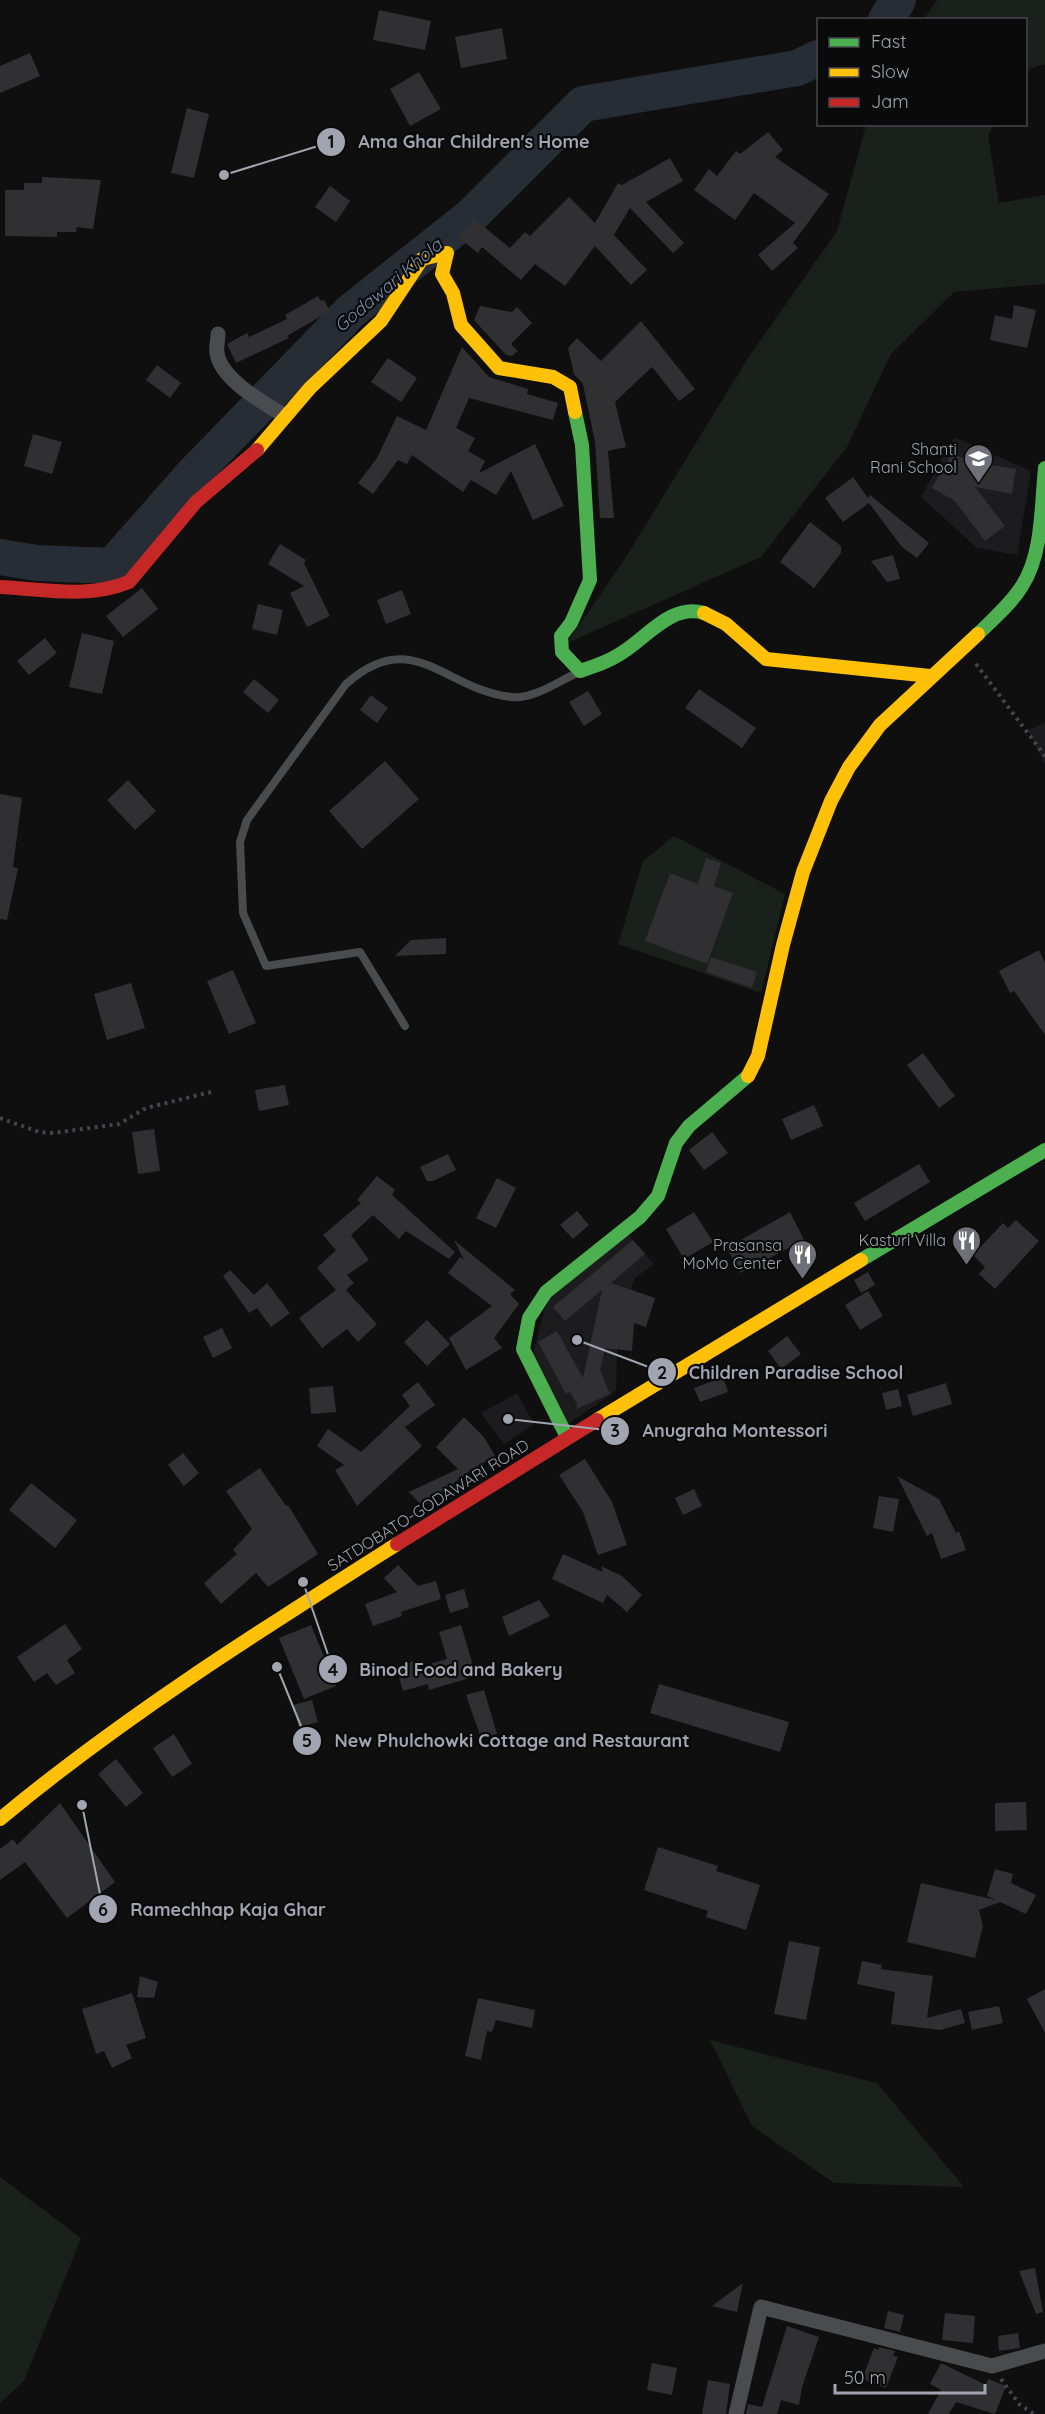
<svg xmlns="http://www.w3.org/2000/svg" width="1045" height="2414" font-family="Quicksand,sans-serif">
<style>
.built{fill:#1c1c1e}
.green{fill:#1a201b}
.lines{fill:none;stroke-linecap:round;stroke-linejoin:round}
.river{stroke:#272d34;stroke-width:36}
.building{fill:#303032}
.path{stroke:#45464a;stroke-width:4;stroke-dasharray:3 4.5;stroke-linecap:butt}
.lane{stroke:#4a4b4f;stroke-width:8}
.street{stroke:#4a4b4f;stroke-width:15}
.fast{stroke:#4caf50;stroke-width:14}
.slow{stroke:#ffc107;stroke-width:14}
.jam{stroke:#c62828;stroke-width:14}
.labels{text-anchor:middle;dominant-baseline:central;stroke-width:4.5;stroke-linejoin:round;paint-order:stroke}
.poi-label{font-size:16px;fill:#a1a4b1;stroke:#0a0a0b;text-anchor:end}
.street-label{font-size:16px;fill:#a1a4b1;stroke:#0a0a0b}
.water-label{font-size:18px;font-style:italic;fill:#788fac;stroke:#0a0a0b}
.leader{fill:none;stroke:#a1a4b1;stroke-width:2}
.callout-dot{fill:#a1a4b1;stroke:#0a0a0b;stroke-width:2}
.mark-label{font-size:18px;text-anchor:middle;font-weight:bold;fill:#111}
.callout-label{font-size:18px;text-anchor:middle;font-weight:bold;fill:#a1a4b1;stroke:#0a0a0b;stroke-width:4.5;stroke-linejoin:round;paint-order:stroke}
</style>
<rect width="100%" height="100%" fill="#0f0f10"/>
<path class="built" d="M954 437 1031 471 1017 555 977 548 921 497Z
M1045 722V765L1028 730Z
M627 1233 654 1264 635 1278 618 1322 616 1391 568 1424 532 1358 547 1299Z
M517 1393 534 1424 504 1444 481 1413Z"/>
<path class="green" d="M937 0H1045V64L1029 69 1026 74V20L924 19Z
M866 125H994L988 135 999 203 1045 195V284L954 292 891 354 847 447 761 557 567 643 626 557 748 358 837 231Z
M674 836 785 894 761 993 618 944 643 861Z
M710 2040 877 2083 964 2187 834 2183 752 2126Z
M0 2177 81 2238 24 2381 0 2403Z"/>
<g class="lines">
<path class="river" d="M886 20 898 0
M0 557 37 563 112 566 193 474 351 311 471 216 583 104 797 68 818 58"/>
</g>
<path class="building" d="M379 10 431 21 425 50 373 40Z
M502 28 507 59 461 68 455 37Z
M30 53 40 76 0 93V66Z
M419 72 441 109 410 126 390 89Z
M187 108 209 114 194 178 171 173Z
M768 132 783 150 775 157 829 194 793 243 798 248 772 271 758 255 795 223 754 193 735 220 694 190 709 169 717 176 736 151 740 154Z
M670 158 683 181 646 202 684 243 673 253 630 208 614 235 647 270 631 285 595 246 565 286 535 264 521 280 482 247 478 253 458 237 473 218 510 248 525 232 530 236 569 197 595 223 618 183 622 185Z
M42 177 101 180 93 229 77 227 76 232H57V237L5 236V190H24V183H42Z
M330 186 350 201 336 222 315 207Z
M318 296 321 301 324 300 330 311 287 336 289 338 236 363 227 344 247 333 249 337 287 319 285 315Z
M1014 305 1036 310 1027 348 990 340 995 315 1012 319Z
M480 306 512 312 517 307 532 323 511 344 518 351 512 356 506 355 474 320Z
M641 321 695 389 679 401 652 367 615 402 626 447 608 451 614 518H600L595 442 583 384 574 374 568 348 577 338 601 361Z
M462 347 489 377 528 389 527 394 558 403 553 420 469 398 456 428 475 438 468 451 485 461 479 473 535 444 564 506 533 520 511 471 496 495 471 480 463 492 412 455 407 464 398 460 373 494 358 483 377 458 397 416 426 430Z
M388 358 417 378 401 402 371 382Z
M157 365 181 383 170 398 146 380Z
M33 434 62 442 52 474 24 466Z
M952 453 972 462 1016 469 1012 494 975 487 1005 526 985 541 955 501 932 488Z
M853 477 868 498 870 495 929 543 917 558 902 547 869 503 843 522 825 498Z
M810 522 841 546V553L814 588 780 562Z
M280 544 306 560 304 563 330 616 307 627 290 593 304 586 268 564Z
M893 555 900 579 887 582 871 561Z
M142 588 158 609 123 637 106 616Z
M402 590 411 614 386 624 377 600Z
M258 604 283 610 277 635 252 629Z
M82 633 114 641 102 694 69 687Z
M45 638 57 653 29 675 17 661Z
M254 679 279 700 268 713 243 692Z
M699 689 756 728 742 748 685 708Z
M588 691 602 714 584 726 569 702Z
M371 695 388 708 377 723 360 710Z
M385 761 419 799 362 849 329 811Z
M128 780 156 811 135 830 107 800Z
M0 794 22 798 13 867 18 868 7 920 0 919Z
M706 858 721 863 714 886 733 893 707 964 645 941 670 873 698 884Z
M446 938V954L395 956 411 940Z
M1039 950 1045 963V1035L1014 991 1010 993 999 971Z
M711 957 757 972 752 988 706 972Z
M233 970 256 1023 229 1034 207 981Z
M131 983 145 1028 107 1040 94 994Z
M923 1053 955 1096 939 1108 907 1065Z
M285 1085 289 1105 259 1111 255 1090Z
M814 1105 823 1126 791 1140 782 1119Z
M154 1129 160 1171 138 1174 132 1132Z
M712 1132 728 1153 704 1170 689 1150Z
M448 1154 456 1170 433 1181H427L420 1167Z
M919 1164 930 1182 865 1221 854 1203Z
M377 1176 395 1190 392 1195 455 1252 449 1259 406 1231 399 1239 373 1215 351 1235 369 1260 347 1275 354 1283 346 1290 377 1324 358 1342 347 1329 322 1348 299 1318 336 1290 317 1268 336 1250 323 1235 361 1203 357 1200Z
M497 1178 516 1188 496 1228 476 1218Z
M577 1211 589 1225 573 1239 560 1225Z
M694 1212 713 1242 684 1259 666 1229Z
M790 1212 804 1240 740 1273 727 1248Z
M1016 1220 1039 1241 995 1289 979 1274 985 1267 973 1255 1003 1223 1008 1228Z
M454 1240 515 1290 510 1294 519 1304 494 1338 502 1348 466 1370 449 1338 492 1306 448 1273 460 1257 464 1260Z
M633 1240 645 1254 611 1283 655 1298 646 1327 634 1323 632 1351 605 1348 600 1370 610 1394 576 1409 577 1404 570 1392 566 1394 538 1342 557 1331 583 1378 602 1290 565 1321 553 1307Z
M230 1270 254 1295 267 1283 290 1313 271 1327 257 1308 249 1313 223 1276Z
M868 1272 875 1285 861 1293 854 1280Z
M868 1291 883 1316 860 1330 845 1305Z
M427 1320 450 1344 427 1366 404 1342Z
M222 1328 232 1348 213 1358 203 1337Z
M787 1336 801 1354 781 1369 768 1351Z
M723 1377 728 1392 700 1402 694 1388Z
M418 1382 435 1405 405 1427 422 1446 357 1506 335 1470 344 1465 317 1446 328 1429 361 1452 410 1406 402 1395Z
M946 1383 952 1404 913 1416 907 1395Z
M333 1386 336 1412 311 1414 309 1388Z
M898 1389 902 1406 886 1410 882 1393Z
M464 1417 484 1437 495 1456 471 1470 423 1507 409 1492 458 1469 436 1447Z
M183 1453 199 1473 184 1486 168 1465Z
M585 1459 612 1502 627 1545 598 1555 583 1512 559 1475Z
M260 1468 286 1506 288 1505 318 1554 268 1587 256 1573 221 1604 204 1583 237 1554 233 1550 252 1529 226 1491Z
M897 1476 939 1499 956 1533 959 1531 966 1550 941 1559 932 1533 927 1536Z
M31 1483 77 1520 55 1548 9 1510Z
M694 1489 702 1506 683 1515 675 1498Z
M879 1496 899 1499 893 1532 873 1528Z
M563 1554 603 1572 601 1566 622 1576 642 1595 627 1612 607 1595 603 1603 552 1579Z
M398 1565 418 1586 436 1581 441 1599 401 1612 402 1616 373 1626 365 1604 397 1592 384 1578Z
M464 1589 469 1607 450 1613 445 1595Z
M539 1600 550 1616 509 1636 502 1617Z
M65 1624 82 1649 67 1660 75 1673 56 1685 47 1673 34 1682 17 1657Z
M311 1625 336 1686 304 1699 279 1638Z
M461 1625 476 1676 429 1690 428 1684 403 1691 396 1667 415 1661 417 1668 447 1659 439 1632Z
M659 1684 789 1722 780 1752 650 1713Z
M484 1690 497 1734 481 1738 466 1695Z
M312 1700 318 1722 299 1727 293 1705Z
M174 1734 192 1764 172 1777 153 1748Z
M116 1759 143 1793 126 1807 98 1774Z
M1026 1802 1027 1830 995 1831V1803Z
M60 1803 115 1882 67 1918 25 1862 0 1880V1849L13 1839 17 1845Z
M658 1847 718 1866 716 1871 760 1885 746 1930 706 1917 708 1911 644 1890Z
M995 1869 1013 1874 1011 1883 1036 1895 1026 1914 1000 1902 979 1910 983 1926 975 1958 907 1942 921 1883 996 1900 987 1896Z
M789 1941 820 1947 806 2020 774 2014Z
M862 1961 882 1965 881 1969 933 1976 927 2018 961 2009 965 2023 940 2030 891 2024 895 1992 857 1984Z
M140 1976 158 1982 154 1998 137 1997Z
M1045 1989V2033L1027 1999Z
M132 1993 146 2038 126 2045 132 2058 112 2068 104 2051 96 2054 82 2009Z
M478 1998 535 2010 532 2028 496 2020 492 2032 487 2031 481 2060 465 2056Z
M999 2006 1003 2023 972 2030 968 2012Z
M1035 2268 1043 2312 1036 2314 1019 2271Z
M743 2283 737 2312 712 2306Z
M888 2311 904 2315 900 2332 884 2328Z
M945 2313 975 2316 973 2343 942 2340Z
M787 2326 819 2337 802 2387 799 2405 781 2400 777 2414H746L748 2404 762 2407Z
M1018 2333 1020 2348 999 2351 998 2336Z
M879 2347 895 2351 893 2356 898 2357 886 2388 862 2379 874 2348 878 2350Z
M652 2363 677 2368 672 2395 647 2390Z
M941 2363 986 2385 988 2379 1006 2386 995 2414 956 2402 949 2414H928L941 2390 930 2384Z
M708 2380 730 2384 726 2414H702Z"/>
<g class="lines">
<path class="path" d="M976 664 1045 756
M0 1118 39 1132 53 1133 119 1124 146 1108 211 1092
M1001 2379 1019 2404 1034 2414"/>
<path class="lane" d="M405 1026 360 952 266 966 243 913 240 842 247 820 346 684C413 625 443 689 511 697 533 700 559 681 579 672"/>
<path class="street" d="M218 334C218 340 216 347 217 353 221 380 264 403 285 416
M736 2414 761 2307 992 2366 1045 2351"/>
<path class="fast" d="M575 412 582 445 590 580 571 623 561 636 562 652 580 671C595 666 610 661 623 652 647 637 672 603 704 613
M978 634C993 619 1011 604 1022 586 1043 554 1041 505 1045 468
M861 1260 1045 1150
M567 1437 523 1349 529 1318 546 1292 640 1217 658 1196 676 1143 689 1126 748 1076"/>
<path class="slow" d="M257 450 310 388 381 321 422 259 447 253 442 274 453 293 461 325 499 368 553 377 570 387 575 412
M704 613 726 624 766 659 930 676
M748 1076 758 1056 783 945 803 872 831 801 849 767 880 725 978 634
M597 1420 861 1260
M0 1819C124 1716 261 1630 397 1544"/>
<path class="jam" d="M0 587C44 589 87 599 129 582L196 502 257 450
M397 1544 597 1420"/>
</g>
<defs>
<symbol id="school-pin" viewBox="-11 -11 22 30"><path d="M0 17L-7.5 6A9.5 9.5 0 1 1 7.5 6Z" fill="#6e7079" stroke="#0a0a0b"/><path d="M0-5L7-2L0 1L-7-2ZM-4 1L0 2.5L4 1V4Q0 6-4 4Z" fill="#fff"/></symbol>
<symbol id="restaurant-pin" viewBox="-11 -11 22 30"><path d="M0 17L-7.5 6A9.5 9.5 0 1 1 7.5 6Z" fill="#6e7079" stroke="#0a0a0b"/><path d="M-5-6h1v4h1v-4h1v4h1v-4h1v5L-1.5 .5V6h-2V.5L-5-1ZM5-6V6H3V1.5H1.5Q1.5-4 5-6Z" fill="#fff"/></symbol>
</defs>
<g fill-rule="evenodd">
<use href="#school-pin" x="962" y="442" width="33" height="45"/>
<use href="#restaurant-pin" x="950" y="1224" width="33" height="45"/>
<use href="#restaurant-pin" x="786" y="1238" width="33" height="45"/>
</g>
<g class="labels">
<g class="poi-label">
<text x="957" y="449">Shanti<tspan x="957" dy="18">Rani School</tspan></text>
<text x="946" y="1240">Kasturi Villa</text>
<text x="782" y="1245">Prasansa<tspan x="782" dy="18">MoMo Center</tspan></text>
</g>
<g class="street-label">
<text transform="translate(428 1505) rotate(-32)">SATDOBATO-GODAWARI ROAD</text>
</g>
<g class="water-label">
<text transform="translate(388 285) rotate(-40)">Godawari Khola</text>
</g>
</g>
<path class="leader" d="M224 175L331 142M577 1340L662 1372M508 1419L615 1431M303 1582L333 1669M277 1667L307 1741M82 1805L103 1909"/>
<g class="callout-dot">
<circle cx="224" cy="175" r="6"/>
<circle cx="577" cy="1340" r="6"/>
<circle cx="508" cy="1419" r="6"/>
<circle cx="303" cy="1582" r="6"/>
<circle cx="277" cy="1667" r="6"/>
<circle cx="82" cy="1805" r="6"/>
<circle cx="331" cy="142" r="15"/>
<circle cx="662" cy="1372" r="15"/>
<circle cx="615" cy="1431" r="15"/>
<circle cx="333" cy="1669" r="15"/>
<circle cx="307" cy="1741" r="15"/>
<circle cx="103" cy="1909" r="15"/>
</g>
<g class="mark-label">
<text x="331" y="148">1</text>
<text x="662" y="1379">2</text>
<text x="615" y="1437">3</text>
<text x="333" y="1676">4</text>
<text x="307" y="1747">5</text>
<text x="103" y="1916">6</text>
</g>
<g class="callout-label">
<text x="474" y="148">Ama Ghar Children's Home</text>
<text x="796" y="1379">Children Paradise School</text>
<text x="735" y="1437">Anugraha Montessori</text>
<text x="461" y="1676">Binod Food and Bakery</text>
<text x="512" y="1747">New Phulchowki Cottage and Restaurant</text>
<text x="228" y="1916">Ramechhap Kaja Ghar</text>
</g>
<rect x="817" y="18" width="210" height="108" fill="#0a0a0b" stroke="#46484d" stroke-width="1.5"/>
<rect x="829" y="38" width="30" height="9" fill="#4caf50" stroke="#46484d" stroke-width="1.5"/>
<text x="871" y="48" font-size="18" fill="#a1a4b1">Fast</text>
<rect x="829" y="68" width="30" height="9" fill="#ffc107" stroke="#46484d" stroke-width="1.5"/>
<text x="871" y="78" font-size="18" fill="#a1a4b1">Slow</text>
<rect x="829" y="98" width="30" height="9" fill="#c62828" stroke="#46484d" stroke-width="1.5"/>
<text x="871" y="108" font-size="18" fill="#a1a4b1">Jam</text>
<path d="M835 2384v9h150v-9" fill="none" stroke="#a1a4b1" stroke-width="3"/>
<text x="844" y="2384" font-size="18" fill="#a1a4b1" stroke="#0a0a0b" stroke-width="4.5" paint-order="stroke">50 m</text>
</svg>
